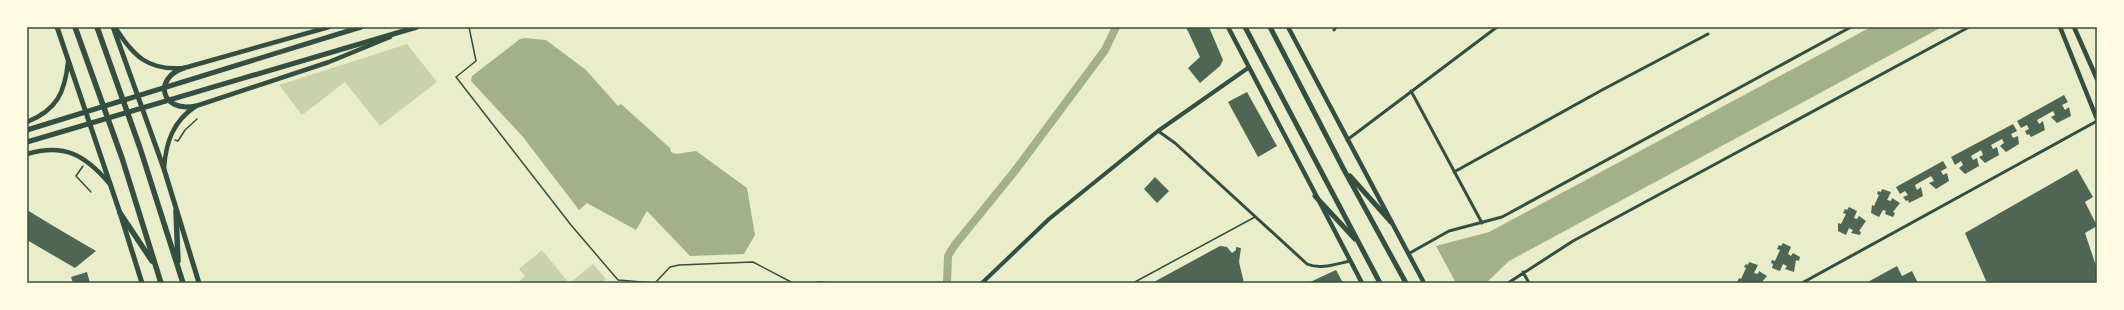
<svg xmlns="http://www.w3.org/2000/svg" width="2124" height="310" font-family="'Sofia Sans Condensed',sans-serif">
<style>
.green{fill:#cad2ad}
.water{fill:#a3b18a}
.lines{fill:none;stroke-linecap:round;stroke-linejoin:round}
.canal{stroke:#a3b18a;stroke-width:8}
.building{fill:#4f6655}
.path{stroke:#344e41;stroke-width:1.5}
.service{stroke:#344e41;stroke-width:1.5}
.minor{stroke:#344e41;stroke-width:3}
.tertiary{stroke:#344e41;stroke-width:4}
.secondary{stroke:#344e41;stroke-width:4.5}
.primary{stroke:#344e41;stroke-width:5}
.trunk{stroke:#344e41;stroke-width:5.5}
.neatline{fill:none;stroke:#344e41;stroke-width:1.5}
</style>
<rect width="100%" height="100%" fill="#e9edc9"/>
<path class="green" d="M407 44 437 82 380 126 345 82 302 115 279 85Z
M542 250 569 283H517L525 276 519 269Z
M593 264 606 279 602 283H570Z"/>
<path class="water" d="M1871 27H1942L1509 261 1486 283H1456L1436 246 1489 232Z
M524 38 546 40 586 70 618 106 621 104 670 148 671 152 676 154 696 151 747 188 755 235 744 254 690 256 647 211 636 230 587 203 579 210 523 137 471 81 472 76 520 39Z"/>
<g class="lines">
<path class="canal" d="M947 283 948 256 954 246 1014 172 1105 50 1116 27"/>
</g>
<path class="building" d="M1186 27H1209L1223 60 1220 66 1200 83 1188 68 1200 57Z
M1247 92 1277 146 1258 157 1228 102Z
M2064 95 2068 102 2062 105 2065 110 2069 107 2071 116 2057 123 2051 117 2055 115 2053 111 2037 120 2039 124 2043 121 2045 130 2031 137 2029 134 2027 135 2025 131 2029 129 2027 125 2021 128 2017 121Z
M2013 124 2017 131 2011 134 2013 138 2018 136 2019 144 2006 152 2000 146 2004 143 2002 139 1991 145 1993 149 1997 147 1999 155 1985 163 1979 157 1983 155 1981 150 1971 156 1973 160 1977 158 1979 166 1965 174 1959 168 1963 165 1961 161 1955 165 1951 157Z
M1943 161 1947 168 1941 171 1943 175 1947 173 1949 181 1936 189 1929 183 1934 181 1931 176 1915 185 1917 190 1921 187 1923 196 1909 203 1908 200 1906 201 1903 197 1908 195 1905 191 1900 194 1896 187Z
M2077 169 2093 197 2085 202 2097 226 2085 233 2097 269V283H1987L1965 233Z
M1155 177 1169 191 1157 203 1144 189Z
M1882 189 1891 192 1887 200 1891 201 1892 198 1900 203 1893 212 1895 213 1893 217 1885 214 1886 211 1883 210 1879 217 1871 213 1872 205 1874 206 1879 195 1877 194 1878 191 1881 192Z
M1849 207 1857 211 1854 218 1857 219 1859 216 1866 221 1859 231 1861 232 1860 235 1851 233 1853 230 1849 228 1846 235 1838 231V223L1841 224 1846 214 1843 213 1845 209 1847 210Z
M27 210 60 230 96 251 75 268 27 240Z
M1783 243 1791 247 1788 254 1791 256 1793 253 1800 257 1799 261 1796 260 1794 272 1785 269 1787 266 1783 264 1780 271 1772 268 1773 264 1771 263 1772 260 1775 261 1780 250 1777 249 1779 245 1781 246Z
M1220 246 1227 247 1232 253 1236 250V247L1241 248 1239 262 1244 283H1152Z
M1749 262 1758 265 1754 273 1758 274 1759 271 1767 276 1761 283 1737 282 1739 278 1741 279 1746 268 1744 267 1746 264 1748 265Z
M1897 266 1902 276 1912 271 1918 283H1866Z
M1336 270 1343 283H1308Z
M87 272 90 283H73L71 277Z"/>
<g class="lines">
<path class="path" d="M175 140 178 141 185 130 197 119
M83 166 76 176 91 192"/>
<path class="service" d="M469 27 476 61 456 77 571 225 618 280 655 283 670 267 679 265 753 262 793 283
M814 283 819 282 831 283
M1133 283 1255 217"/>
<path class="minor" d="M1334 30 1336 27
M1411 91 1482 223
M1158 131 1175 143 1307 264C1320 270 1336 264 1350 261
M1347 140 1497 27
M1454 172 1602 90 1708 34
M1408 254 1449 231 1502 217 1851 27
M1523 272 1529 283
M1508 283 1573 241 1969 27
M1802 283 2097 121"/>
<path class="tertiary" d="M982 283 1049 219 1158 131 1248 68"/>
<path class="secondary" d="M115 27C133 56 148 71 184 68L329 27
M1228 27 1362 283
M1288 27 1424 283
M2060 27 2097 119
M2074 27 2097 79
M27 122C57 110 65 92 68 62
M27 154C64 143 85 155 109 183
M164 168C166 142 173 121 196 106L329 62 390 37"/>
<path class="primary" d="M57 27 120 213 142 283
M113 27 164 169 199 283
M1245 27 1380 283
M1270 27 1343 168 1406 283
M184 68C154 77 159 113 196 106
M27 130 361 27
M27 142 417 27
M1350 176 1391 222
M1315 196 1355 239"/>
<path class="trunk" d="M75 27 122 158 161 283
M97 27 140 148 183 283
M176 211 178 261
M120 213 152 261"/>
</g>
<rect width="2124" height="310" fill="none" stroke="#fefae0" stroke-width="56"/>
<rect x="28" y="28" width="2068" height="254" class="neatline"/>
</svg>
